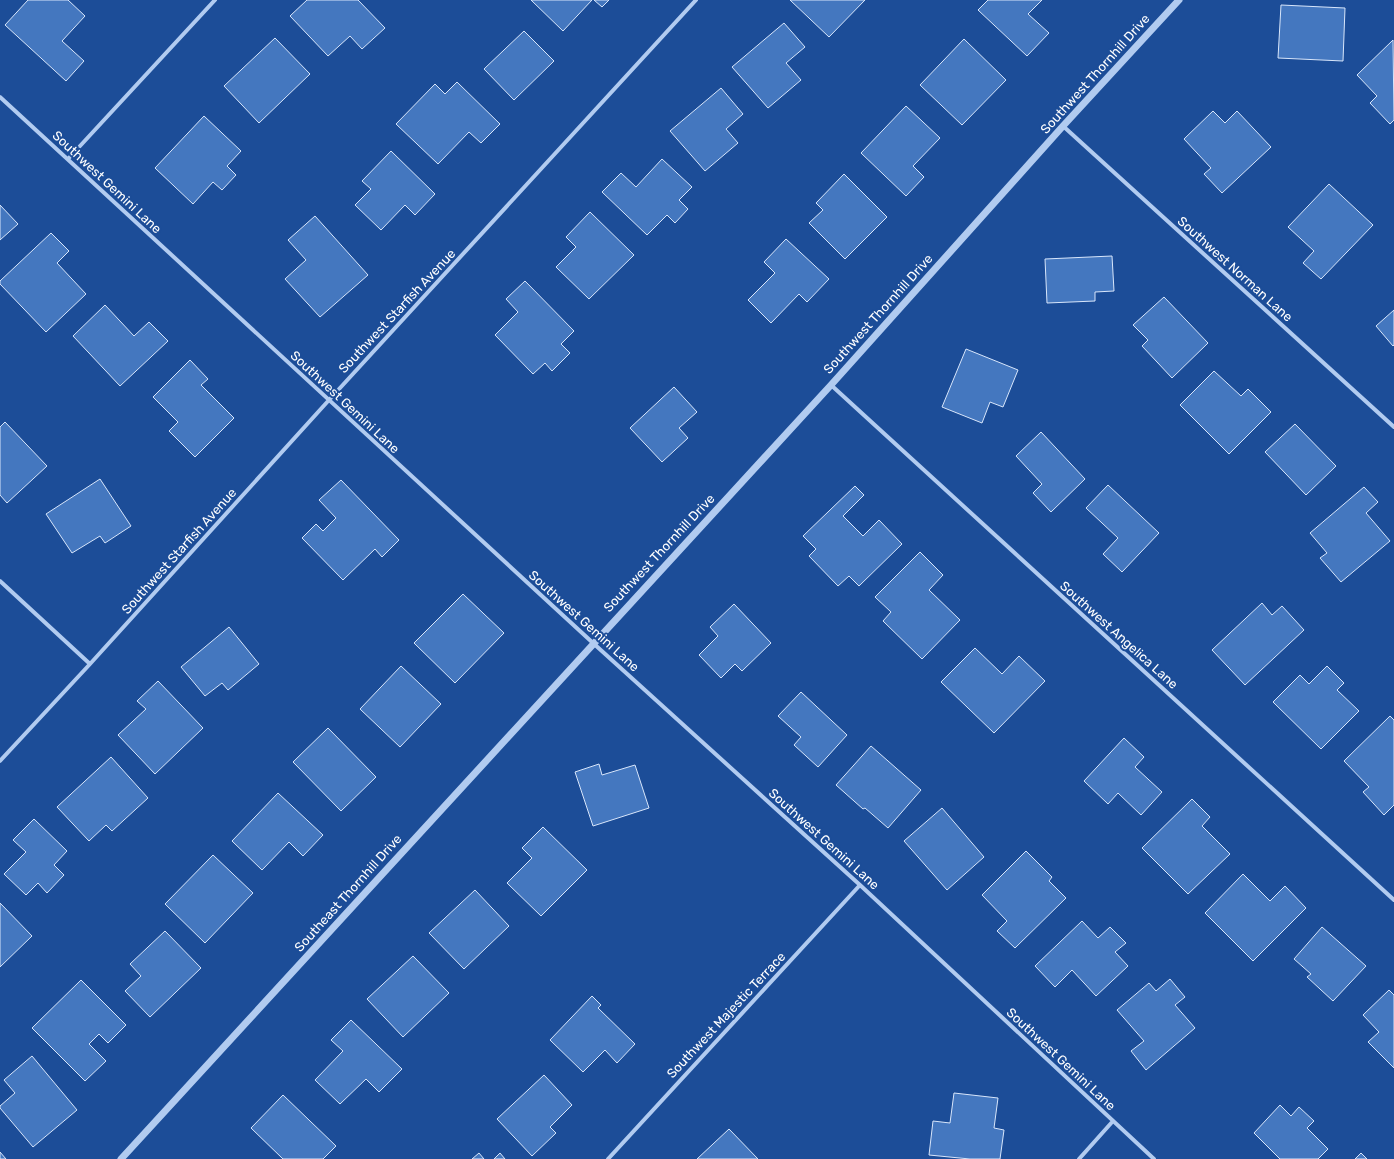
<svg xmlns="http://www.w3.org/2000/svg" width="1394" height="1159" font-family="Rubik,sans-serif">
<style>
.building{fill:#4477bf;stroke:#d8e6fb}
.lines{fill:none;stroke-linecap:round;stroke-linejoin:round}
.minor{stroke:#b1cbf0;stroke-width:4}
.tertiary{stroke:#b1cbf0;stroke-width:7}
.labels{text-anchor:middle;dominant-baseline:central;stroke-width:4;stroke-linejoin:round;paint-order:stroke}
.street-label{font-size:13px;fill:#fff;stroke:#1c4d98}
</style>
<rect width="100%" height="100%" fill="#1c4d98"/>
<path class="building" d="M28 0H68L85 16 62 41 84 61 66 81 5 25Z
M307 0H358L385 28 362 49 350 36 328 56 290 16Z
M531 0H592L563 31Z
M594 0H609L602 7Z
M790 0H865L829 37Z
M988 0H1042L1028 14 1049 33 1027 56 978 10Z
M1281 5 1345 8 1343 61 1278 58Z
M784 23 805 47 786 63 801 80 768 108 732 67Z
M524 31 554 61 514 100 484 69Z
M275 38 310 74 259 123 224 86Z
M964 39 1006 80 962 125 920 85Z
M1393 40 1394 120 1390 124 1370 103 1377 96 1357 75Z
M457 82 500 124 481 143 469 132 438 164 396 124 435 84 445 94Z
M721 88 743 114 726 129 738 143 705 171 670 131Z
M906 106 940 138 913 166 924 177 906 196 861 153Z
M1213 111 1225 123 1237 111 1271 147 1222 193 1204 174 1211 168 1184 139Z
M204 116 241 151 227 166 236 175 222 190 213 182 193 204 155 168Z
M391 151 435 194 415 215 405 205 381 230 355 205 371 189 362 181Z
M662 159 692 187 679 200 688 209 675 223 667 215 647 235 602 192 621 173 636 187Z
M844 174 887 217 845 259 809 223 823 210 816 203Z
M1329 184 1373 225 1321 279 1303 263 1314 251 1288 227Z
M0 205 18 224 0 240Z
M590 212 634 255 589 299 556 267 576 247 566 237Z
M315 216 368 275 320 317 285 279 306 260 288 240Z
M51 233 69 251 57 263 86 294 46 332 0 284V281Z
M786 239 829 279 807 302 799 294 771 323 748 300 775 273 764 262Z
M1112 256 1114 291 1095 292V301L1047 303 1045 259Z
M525 281 574 331 561 344 570 353 552 371 545 363 533 374 495 335 518 312 506 299Z
M1164 297 1208 343 1172 378 1142 346 1148 340 1133 325Z
M105 305 134 336 149 322 168 341 120 386 73 336Z
M1394 310V345L1393 346 1376 326Z
M966 349 1018 370 1003 407 990 402 982 423 942 407Z
M190 360 208 379 201 385 234 418 195 457 169 431 178 422 153 397Z
M1214 371 1241 396 1248 389 1271 412 1229 454 1180 405Z
M674 387 697 412 679 428 688 438 662 462 630 428Z
M5 422 47 466 7 503 0 495V427Z
M1295 424 1336 466 1306 495 1265 452Z
M1041 432 1085 479 1051 512 1033 493 1042 484 1016 456Z
M100 479 131 526 105 543 100 536 72 553 46 514Z
M341 480 399 540 382 557 375 549 343 580 302 538 316 524 323 531 336 518 319 500Z
M1108 485 1159 533 1122 572 1103 554 1118 538 1086 508Z
M855 486 864 495 843 516 863 536 879 520 902 544 859 586 849 576 838 586 809 556 816 549 803 536Z
M1364 487 1378 502 1366 513 1390 541 1341 582 1320 558 1327 553 1310 533Z
M920 552 943 575 929 590 960 620 922 659 883 621 891 612 875 597Z
M463 594 504 633 455 683 414 643Z
M1262 603 1272 615 1282 606 1304 630 1245 685 1212 650Z
M734 604 771 643 742 671 735 664 721 678 699 655 718 636 710 627Z
M229 627 259 664 228 690 222 683 205 696 181 667Z
M975 648 1002 674 1019 656 1045 681 994 733 941 682Z
M401 666 441 704 400 747 360 709Z
M1327 666 1344 683 1337 690 1359 711 1321 749 1273 702 1300 675 1309 684Z
M158 681 203 728 155 774 118 735 146 709 137 701Z
M801 692 847 735 818 767 794 745 801 737 778 716Z
M1390 716 1394 720V805L1384 815 1363 792 1369 787 1344 761Z
M328 728 376 777 341 811 293 762Z
M1124 738 1144 757 1135 767 1162 792 1141 815 1118 793 1108 804 1084 781Z
M871 746 921 790 888 828 865 808 863 809 836 785Z
M111 757 148 798 112 831 106 825 89 841 57 807Z
M599 764 602 775 635 765 649 808 593 826 575 772Z
M278 793 323 835 303 856 289 842 262 870 232 841Z
M1192 799 1210 817 1202 826 1230 854 1188 894 1142 848Z
M942 808 984 857 947 890 904 841Z
M34 819 67 851 54 865 64 875 47 893 38 883 26 895 4 874 26 852 13 840Z
M543 827 587 870 541 916 507 883 532 858 522 848Z
M1026 851 1052 877 1049 881 1066 898 1015 948 997 931 1007 921 982 895Z
M213 855 253 893 205 943 165 904Z
M1243 874 1270 901 1285 886 1306 908 1253 961 1205 913Z
M475 890 509 926 464 969 429 933Z
M0 903 32 936 0 967Z
M1082 921 1098 938 1110 927 1126 943 1115 952 1128 966 1096 996 1072 970 1055 987 1035 966Z
M1322 927 1366 966 1333 1001 1307 977 1311 974 1294 959Z
M165 931 201 968 150 1017 125 991 141 976 130 964Z
M413 956 449 993 403 1037 367 999Z
M1170 979 1185 997 1175 1005 1195 1028 1146 1070 1131 1051 1144 1041 1117 1010 1149 983 1156 991Z
M81 980 126 1025 108 1043 99 1034 89 1044 106 1061 85 1081 32 1028Z
M1389 990 1394 995V1068L1368 1042 1379 1032 1363 1015Z
M592 996 601 1005 598 1008 635 1044 617 1063 605 1050 583 1072 550 1040Z
M351 1020 402 1069 379 1092 366 1079 340 1104 315 1080 343 1051 331 1040Z
M32 1056 77 1110 33 1147 0 1108V1106L15 1093 4 1080Z
M544 1075 572 1105 550 1127 556 1133 532 1156 497 1119Z
M954 1093 998 1098 994 1128 1004 1130 1000 1159H970L929 1155 933 1121 950 1123Z
M283 1095 336 1146 323 1159H283L251 1128Z
M1280 1105 1291 1116 1299 1107 1314 1121 1307 1128 1328 1149 1318 1159H1280L1254 1133Z
M729 1129 758 1159H697Z
M0 1152 6 1159H0Z
M479 1153 484 1159H472Z
M500 1153 505 1159H494Z
M1361 1153 1367 1159H1355Z"/>
<g class="lines">
<path class="minor" d="M0 97 593 643 860 885 1154 1159
M1063 126 1394 427
M68 159 215 0
M831 385 1394 900
M0 581 90 664
M0 761 90 664 329 400 696 0
M608 1159 860 885
M1079 1159 1113 1121"/>
<path class="tertiary" d="M121 1159 831 385 1063 126 1179 0"/>
</g>
<g class="labels">
<g class="street-label">
<text transform="translate(1095 74) rotate(-48)">Southwest Thornhill Drive</text>
<text transform="translate(107 182) rotate(43)">Southwest Gemini Lane</text>
<text transform="translate(1235 269) rotate(42)">Southwest Norman Lane</text>
<text transform="translate(397 311) rotate(-47)">Southwest Starfish Avenue</text>
<text transform="translate(878 314) rotate(-48)">Southwest Thornhill Drive</text>
<text transform="translate(345 402) rotate(43)">Southwest Gemini Lane</text>
<text transform="translate(179 551) rotate(-48)">Southwest Starfish Avenue</text>
<text transform="translate(659 553) rotate(-47)">Southwest Thornhill Drive</text>
<text transform="translate(584 621) rotate(42)">Southwest Gemini Lane</text>
<text transform="translate(1119 635) rotate(42)">Southwest Angelica Lane</text>
<text transform="translate(824 839) rotate(42)">Southwest Gemini Lane</text>
<text transform="translate(348 893) rotate(-48)">Southeast Thornhill Drive</text>
<text transform="translate(726 1015) rotate(-47)">Southwest Majestic Terrace</text>
<text transform="translate(1061 1059) rotate(43)">Southwest Gemini Lane</text>
</g>
</g>
</svg>
